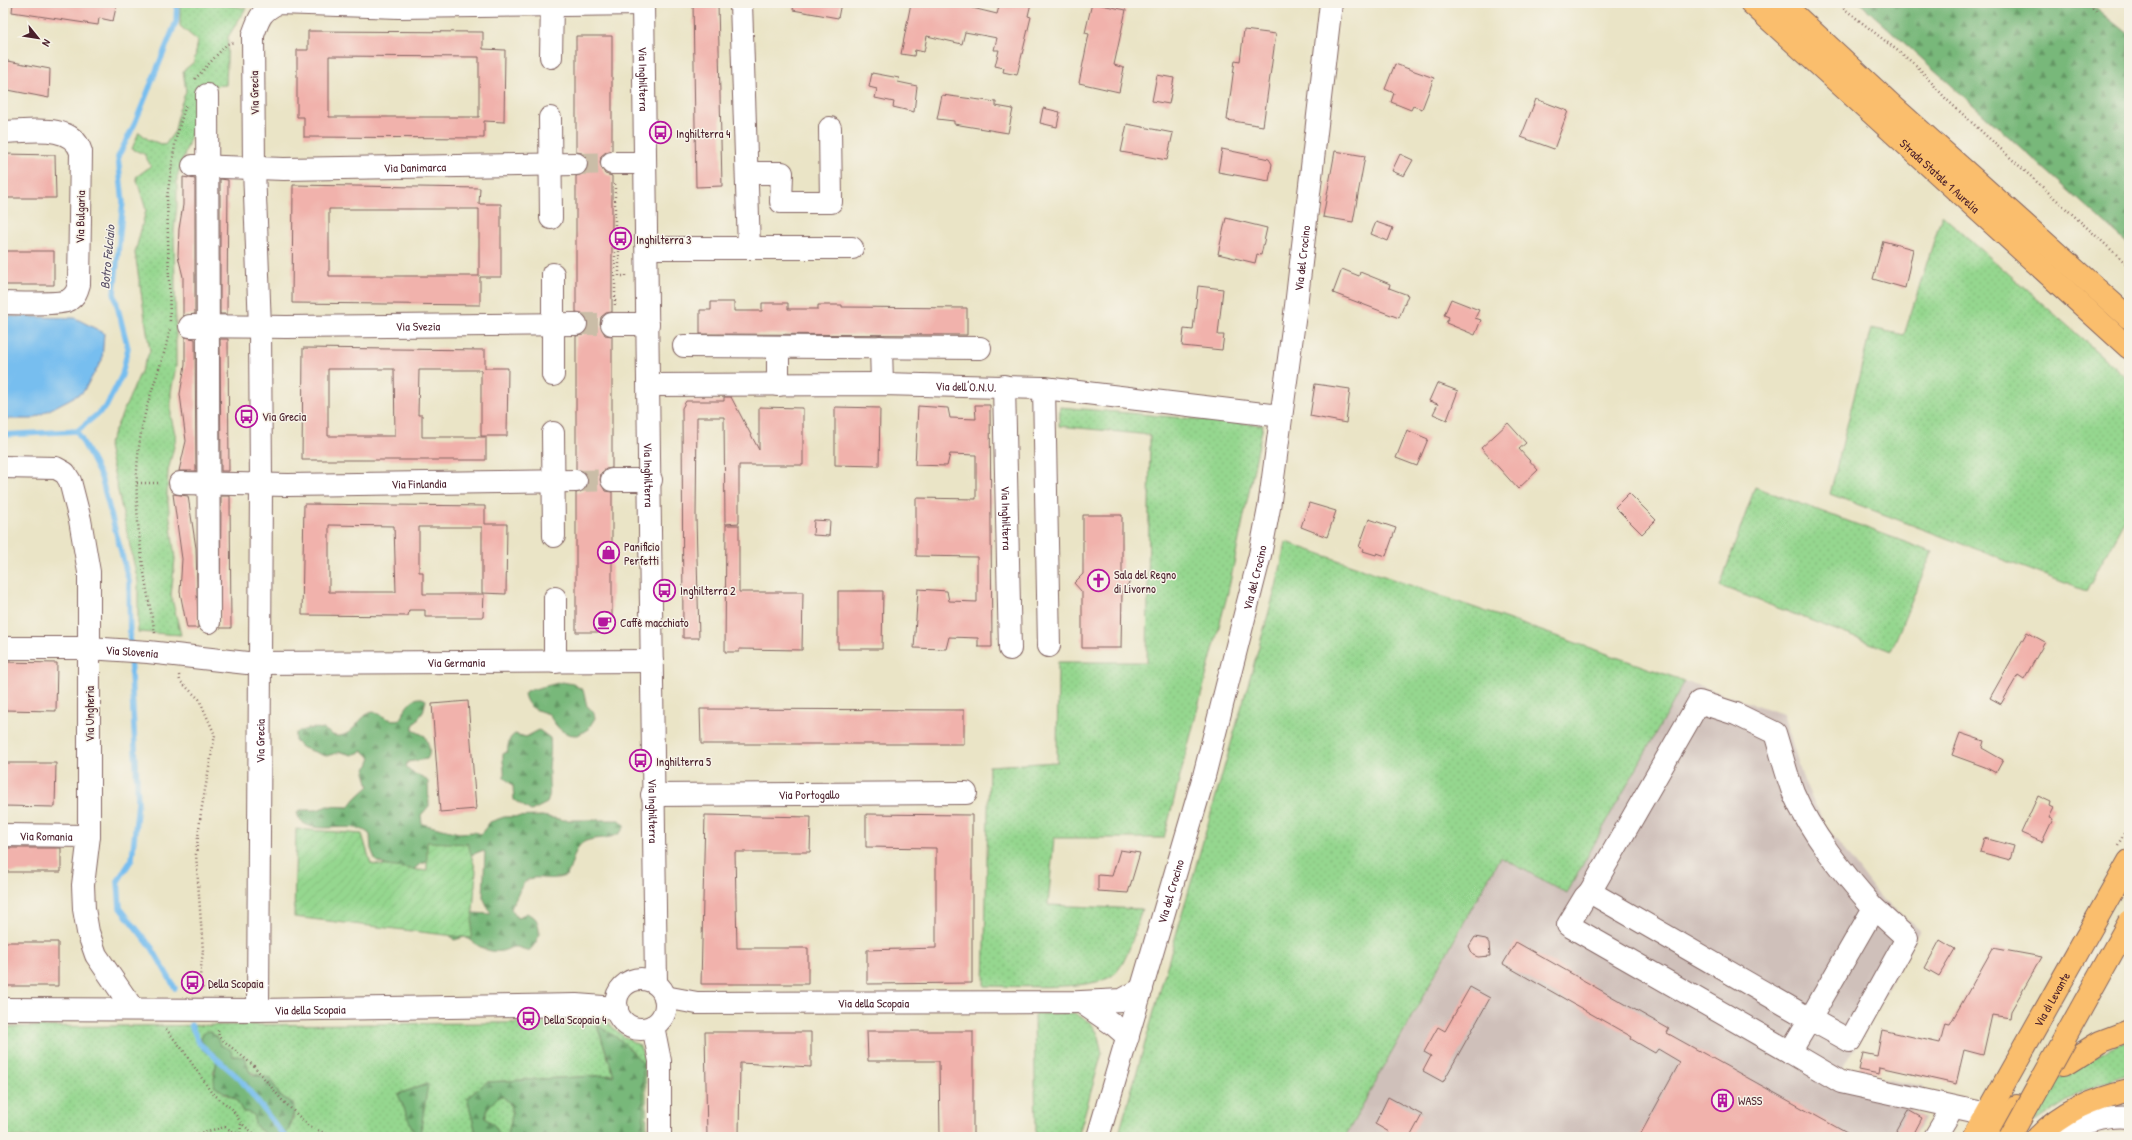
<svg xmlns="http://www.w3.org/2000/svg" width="2132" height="1140" font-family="'Patrick Hand',sans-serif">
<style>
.industrial{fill:#cfc0ba}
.grass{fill:url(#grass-dots);stroke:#707b5d}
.forest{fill:url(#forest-firs);stroke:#616c52;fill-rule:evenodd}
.garden{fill:url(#garden-furrows);stroke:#707b5d}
.water{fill:#77beef;stroke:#606e8d}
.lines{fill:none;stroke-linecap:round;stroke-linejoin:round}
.stream{stroke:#77beef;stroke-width:5.5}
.building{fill:#f1b2ac;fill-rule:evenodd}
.minor-tunnel{stroke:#cabda7;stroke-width:22;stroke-dasharray:22 11;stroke-linecap:butt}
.minor-casing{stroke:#826461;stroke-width:24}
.major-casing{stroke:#826461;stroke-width:24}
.highway-casing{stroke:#826461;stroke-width:24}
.path{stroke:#826461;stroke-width:2.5;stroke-dasharray:1 3;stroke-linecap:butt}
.minor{stroke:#fff;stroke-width:22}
.major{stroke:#fabe6d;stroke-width:22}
.highway{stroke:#fabe6d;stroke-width:22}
.major-bridge-casing{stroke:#826461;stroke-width:24;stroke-linecap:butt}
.major-bridge{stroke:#fabe6d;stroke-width:22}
.labels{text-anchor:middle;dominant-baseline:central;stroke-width:3;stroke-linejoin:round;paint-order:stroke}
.street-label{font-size:12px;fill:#4a1f2b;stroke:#f7f3e8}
.poi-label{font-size:12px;fill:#4a1f2b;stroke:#f7f3e8;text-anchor:start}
.water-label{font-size:13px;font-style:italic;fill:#584f66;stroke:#f7f3e8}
</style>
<defs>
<pattern id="grass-dots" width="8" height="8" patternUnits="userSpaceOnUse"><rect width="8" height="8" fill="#95d78f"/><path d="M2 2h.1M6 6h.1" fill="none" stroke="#82b87c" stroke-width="1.8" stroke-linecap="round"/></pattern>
<pattern id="forest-firs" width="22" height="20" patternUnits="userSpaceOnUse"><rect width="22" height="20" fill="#78b87a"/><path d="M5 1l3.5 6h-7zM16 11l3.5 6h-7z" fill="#649564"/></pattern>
<pattern id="garden-furrows" width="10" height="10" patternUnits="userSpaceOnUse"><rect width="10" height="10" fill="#95d78f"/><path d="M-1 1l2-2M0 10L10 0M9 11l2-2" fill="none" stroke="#82b87c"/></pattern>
</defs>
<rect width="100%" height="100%" fill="#f7f3e8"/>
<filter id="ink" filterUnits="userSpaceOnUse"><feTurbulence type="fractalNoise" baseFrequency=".025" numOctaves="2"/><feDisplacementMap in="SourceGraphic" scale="8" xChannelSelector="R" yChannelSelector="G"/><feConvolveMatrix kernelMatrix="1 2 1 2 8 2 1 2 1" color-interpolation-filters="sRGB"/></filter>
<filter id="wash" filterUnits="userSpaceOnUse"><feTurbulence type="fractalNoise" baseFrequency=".012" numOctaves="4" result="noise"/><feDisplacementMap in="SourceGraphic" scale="16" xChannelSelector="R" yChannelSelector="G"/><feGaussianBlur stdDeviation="0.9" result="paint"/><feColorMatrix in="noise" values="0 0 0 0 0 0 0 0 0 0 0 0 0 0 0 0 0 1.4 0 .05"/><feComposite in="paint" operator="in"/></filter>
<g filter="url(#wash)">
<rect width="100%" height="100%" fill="#eae4c6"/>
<path class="industrial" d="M1685 681 1783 714 1804 781 1825 825 1880 897 1920 930 1841 1072 1924 1086 1911 1110 1924 1118 1913 1137H1345L1500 857 1567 893Z"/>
<path class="grass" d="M180 3H213L246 8 228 37 226 85 198 87 193 129 177 177V206L174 230 176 336V366L171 392V417L176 438 168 471 167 494 175 559 171 595 181 635 138 632V582L108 446 150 351 135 253 146 210 136 177 151 166 144 154 132 149 139 132 149 140 165 145 175 131 179 110 186 91 183 71 194 62 198 41 180 26Z
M1942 215 2129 380V512L2086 591 1830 494 1871 328 1904 335Z
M1060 407 1263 425 1228 592 1164 838H1054L1048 905 1142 909C1136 926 1128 964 1113 975 1094 991 1012 986 984 986L989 766 1057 762 1058 662H1147L1150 435 1059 426Z
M1755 487 1932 552 1891 651 1720 586Z
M1286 542 1685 681 1567 893 1500 857 1345 1137H1118L1276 587Z
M1074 1013 1091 1023 1097 1032 1102 1053 1078 1137H1036L1034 1016 1036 1014Z
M607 1022 624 1037 639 1045 645 1059 647 1137H622L623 1132H644L597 1026 614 1075 487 1082 467 1098 477 1137 420 1135 427 1084 398 1094 418 1137H280L289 1129 293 1119 294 1107 290 1101 280 1096 272 1081 249 1071 245 1057 233 1056 205 1032 201 1038 203 1050 216 1059 217 1063 213 1073 225 1094 236 1099 243 1112C258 1112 251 1118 257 1127 260 1131 266 1134 271 1137H3V1027Z
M2129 1040V1072L2084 1090 2031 1125 2052 1083 2093 1057Z
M498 1096H502L510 1103C510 1107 512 1110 512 1113 513 1120 509 1129 507 1136 498 1138 498 1129 493 1124 491 1122 487 1120 485 1118L488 1107Z"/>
<path class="forest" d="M1860 3H2089L2129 35V245Z
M562 682 573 684 583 690 587 706C592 710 594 712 595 718L588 729 578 735C563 736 555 726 549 714 536 710 527 708 524 694L526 691Z
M422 698 426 700 423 712 413 726V730L425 736C428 743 432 752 427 759L408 762 406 765C408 776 423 773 428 782L429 806 421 815 422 824 459 833 474 832 481 834 490 822 504 817 542 816 564 820H620L625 825C619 844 592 834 581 844 574 850 572 866 567 875 544 886 529 865 518 894 516 899 513 903 511 909L517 918 527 913 536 919C542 932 539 940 530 950 524 951 520 946 514 947 511 947 507 950 502 951 487 954 476 944 465 937L454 940 444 928 472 913 491 914 483 897 485 852 481 851 474 854 428 862 420 864 412 871 392 868 376 861 371 849 370 835C355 816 304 842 297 813L300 810H317L327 806 349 807 356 798 369 786 365 772 371 758 363 751 352 755 341 752 326 756 301 747 295 741V734C301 729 316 727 323 729 330 732 332 737 340 736 357 733 360 712 375 712 384 716 389 722 400 719 405 710 410 697 422 698Z
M539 730 550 738C552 752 548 765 549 779 549 789 551 794 547 803L531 811 514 800 513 786 504 777C505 769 502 762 503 754L507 752C509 745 507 739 515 734L526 737Z
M597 1025 621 1040 643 1063 644 1132H623L622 1137H477L467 1098 487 1082 614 1075ZM502 1096 510 1103C510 1107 512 1110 512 1113 512 1119 509 1130 507 1135 498 1138 498 1129 493 1124 491 1122 487 1120 485 1118L488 1107 498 1097Z
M209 1031 217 1037 220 1045 230 1049 233 1056 245 1057 249 1071 252 1074 270 1078 280 1096 293 1103 294 1111 289 1129 283 1135 271 1137C266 1134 260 1131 257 1127 251 1118 258 1112 243 1112L236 1099 215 1087C212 1078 218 1061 216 1059 214 1056 207 1054 203 1050L201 1038 205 1032Z
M428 1084 420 1135 457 1137H418L414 1133 398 1094Z"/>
<path class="garden" d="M296 829 362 834 371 864 427 871V842L468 844 476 871 471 938 294 917Z"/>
<path class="water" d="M3 316 75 318 104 333 102 360 83 392 32 419H3Z"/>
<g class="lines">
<path class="stream" d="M77 431 101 477 129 581 130 646
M3 435 77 431 106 407 122 375 128 348 114 293 123 202 118 157 135 123 176 22 177 3
M130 655 138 802 132 859 118 881 120 908 152 948 175 988
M191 1025 199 1043 240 1079 285 1137"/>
</g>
<g id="blocks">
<path class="building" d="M13 3H117L113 21 99 18 98 25 12 12Z
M693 3H718L722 186 696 187Z
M794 3H841L838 18 793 10Z
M911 3H961L960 5 997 14 1000 3H1031L1028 16 1031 17 1017 75 1003 72 1004 68 995 66 999 50H994L997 38 965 32 962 44 927 36 924 52 915 50 914 56 901 54Z
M1092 3 1126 10 1114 65 1124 68 1119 92 1079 83 1089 34 1085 33Z
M1244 30 1276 34 1263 126 1227 120 1235 60 1240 61Z
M308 31 483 32V49L505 50 504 122 484 121V138L304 137V117H297V50H308ZM329 56 479 57V117H329Z
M576 36H612V150L606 152 601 156 600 163 605 174 612 176V312L606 313 601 317 600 324 605 335 612 336V468L606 469 601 473 600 480 605 491 612 492V632H576V493L583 491 588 481 586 474 576 469V336L583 335 588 324 587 317 582 313 576 312V176L583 174 588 164 586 157 582 153 576 152Z
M3 60 50 69 49 98 3 89Z
M1395 64 1434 78 1422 109 1413 106 1411 110 1391 102 1394 93 1385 89Z
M872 73 899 78 898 82 917 86 914 112 893 107 894 102 875 98 877 89 869 87Z
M1157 75 1174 78 1169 104 1152 101Z
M942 95 996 102V106L1013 109 1008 133 954 124V121L937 119Z
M1536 99 1568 111 1554 149 1521 137Z
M1043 108 1060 112 1057 127 1040 123Z
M1127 124 1173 133 1167 160 1121 152Z
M1222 149 1269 159 1272 164 1269 181 1218 172Z
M1335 151 1365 156 1353 222 1323 217Z
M3 154 55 155 56 198H3Z
M1400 154 1413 160 1404 176 1392 171Z
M183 177 195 179V314L183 316V277L178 256 179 229 183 205Z
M220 179 228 180 227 314H220Z
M293 185 480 188 479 204H501V277H480V305L292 303ZM329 209H479V276H329Z
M1226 218 1267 228 1261 255 1257 254 1255 263 1218 254Z
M1376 222 1393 228 1388 241 1371 234Z
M1883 241 1913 249 1905 288 1873 279Z
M3 251H54V285H3Z
M1342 269 1359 276 1360 272 1390 284 1389 288 1408 295 1399 318 1333 293Z
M1198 286 1223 289 1218 335H1224L1222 350 1182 346 1184 329 1193 330Z
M1451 299 1479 310 1475 318 1481 320 1475 335 1446 323 1449 317 1444 315Z
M711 302H734V311H762V303H788V309H818V305H842V307L967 308V335L700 334V310H711Z
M185 337 195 339 196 471H179L186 441 180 394 185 365Z
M220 339H228L229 471H221Z
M303 348 485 350V368H508L507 436H481V370H419L418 415H422V437H486V460H302ZM328 369H394L395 436H328Z
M1437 383 1458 391 1447 420 1433 414 1438 404 1429 401Z
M1315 384 1350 389 1346 423 1310 416Z
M724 397H731L759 450V407L803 408V465H739V523L725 524 724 417H697L696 517 699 638H683L682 408 686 401H724Z
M975 405H990L992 647H978V638L949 637 946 649 914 648 918 589 947 591 949 601 977 602V557L916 556V498L976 499V455L950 454 947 466 915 465 918 406 948 408 950 418 976 419Z
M835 407 880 408 879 466 835 465Z
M1508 423 1526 443 1519 449 1538 470 1518 489 1481 448Z
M1407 430 1428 439 1417 466 1396 458Z
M1629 493 1656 520 1642 534 1615 507Z
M173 494 188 496 196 548 198 628H187L180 592 182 559Z
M221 496H230L231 628H220Z
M1309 503 1336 511 1327 537 1301 527Z
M304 504 485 506V524H507L506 594 482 593V527H419V572H423V594H484L483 617H425V610H409L408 616 302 615ZM329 525 394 526 396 592H329Z
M1083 515H1122V573L1130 582 1122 591 1121 648H1082V592L1074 583 1083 574Z
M1369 519 1396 528 1386 556 1377 553 1376 555 1363 551 1364 549 1359 547Z
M814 520 830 521 829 536 813 535Z
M726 525H739V592H803L802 650 739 649V652H725Z
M838 591H883L882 649H838Z
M2027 632 2045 642 2024 679 2018 675 2001 704 1990 698Z
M3 662 57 663 56 711 3 710Z
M468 701 476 809 440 812 432 704Z
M700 709 964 710V744H701Z
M1960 733 1984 741 1982 748 2003 760 1996 773 1985 767 1952 755Z
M3 763H56L55 807 3 806Z
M2038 796 2051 802 2050 806 2054 808 2049 818 2053 819 2042 842 2021 833Z
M866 814 972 815V983L867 984V950L936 948V848L866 847Z
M705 815 811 817 810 852H735L737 948H808V984H701Z
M1984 838 2014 846 2010 860 1980 852Z
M3 848H61V872H3Z
M1120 850 1140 853 1128 893 1098 891V875L1112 876Z
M1475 937 1486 939 1489 943 1490 956 1478 957 1473 955 1469 946Z
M1940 940 1955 949 1939 976 1925 968Z
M3 942H58V986H3Z
M1516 942 1669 1029 1667 1033 1854 1137H1639L1680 1062 1658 1049 1655 1053 1648 1049 1631 1039 1632 1037 1503 964Z
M1993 948 2042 957 2011 1011 2010 1018 1992 1015 1983 1055 1964 1050 1956 1084 1880 1067 1879 1074 1859 1070 1863 1053 1877 1056 1882 1030 1940 1043 1945 1023 1950 1024Z
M1470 987 1490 998 1443 1082 1423 1071 1431 1056 1424 1052 1438 1027 1445 1031Z
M867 1031H973V1137H940L939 1061H868Z
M705 1032H811V1067L740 1063 739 1137H707Z
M1388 1097 1422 1115 1410 1137H1386L1389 1132 1375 1124Z
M1908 1110 1922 1118 1912 1137H1893Z"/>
</g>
</g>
<g filter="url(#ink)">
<use href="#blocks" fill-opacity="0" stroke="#826461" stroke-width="1"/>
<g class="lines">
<path class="minor-tunnel" d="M576 164 612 163
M576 324H612
M576 481 612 480"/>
<defs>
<g id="minor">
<path id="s1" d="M643 3 656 983"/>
<path d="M741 3 749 248"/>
<path d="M551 57 552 4"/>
<path d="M207 95 209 622"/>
<path d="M550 118 551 218"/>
<path d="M3 132C27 132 72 122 81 152L79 284C77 291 76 295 69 300 61 305 16 303 3 303"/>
<path d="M612 163H645"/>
<path id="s2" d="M193 166 284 169 576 164"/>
<path d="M747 173H782L781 202H831L830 128"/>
<path d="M647 248H852"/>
<path d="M612 324H648"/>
<path id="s3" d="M190 326 286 327 576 324"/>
<path d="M684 346 980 348"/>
<path d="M778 347V385"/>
<path d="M881 347 882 384"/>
<path d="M553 375V274"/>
<path id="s4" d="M649 385 882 384 1044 388 1281 416"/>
<path id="s5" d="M1004 386 1010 649"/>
<path d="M1044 388 1049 646"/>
<path d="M553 433 554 536"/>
<path d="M3 467 56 468 65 473 70 481 80 520 89 572V836L83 885 84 909 88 932 96 955 133 1009"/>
<path d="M612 480H651"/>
<path id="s6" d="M180 483 288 485 576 481"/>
<path d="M555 598V662"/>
<path id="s7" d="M3 648H89L148 652 247 663 652 661"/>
<path id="s8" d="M652 795 966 793"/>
<path id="s9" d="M3 835 89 836"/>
<path d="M1590 892 1585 897 1568 925 1790 1052"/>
<path d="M1874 908 1907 938 1850 1041 1810 1019 1874 908C1844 874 1811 834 1793 792 1786 773 1781 752 1775 733L1736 714 1699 702 1590 892 1810 1019 1790 1052 1841 1082 1987 1114"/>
<circle cx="641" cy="1004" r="25"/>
<path id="s10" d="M665 997 697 1003 1081 1002 1122 1000 1142 989"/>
<path d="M1081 1002 1114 1025 1128 1037"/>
<path id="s11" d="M3 1009 258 1010 576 1005 617 1008"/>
<path id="s12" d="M258 1010 261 485 260 327 254 169 253 35C259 18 261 11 278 3L399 7 643 4"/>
<path d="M653 1026 660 1061V1137"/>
<path id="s13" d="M1098 1137 1204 776 1260 555 1269 508 1296 306 1331 3"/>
<path d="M1935 1137 1953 1107"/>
<path d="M2063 1137C2077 1123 2110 1116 2129 1118"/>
</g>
<g id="major">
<path id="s14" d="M1974 1137 2129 861"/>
</g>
<g id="highway">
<path id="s15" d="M1751 3 2129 348"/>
<path d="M1782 3 1895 108 2129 318"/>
<path d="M2063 1065 2100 1042 2129 1031"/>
<path d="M1987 1137 2016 1106"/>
<path d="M2038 1137C2063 1111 2094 1098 2129 1090"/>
</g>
</defs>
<use href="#minor" class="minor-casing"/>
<use href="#major" class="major-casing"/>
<use href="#highway" class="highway-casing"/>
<path class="path" d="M1837 3 1917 66 1946 99 2129 266
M2086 3 2097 12
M195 79 227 44 235 42
M615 243H619V276H626V274
M615 305V182
M170 321 167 197 176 138 186 104
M137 483H160
M155 633C142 567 129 495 142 428 148 394 164 362 170 328
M179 675 180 681 199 699 215 735 201 812 196 854 203 951 199 985 204 989
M2118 845 2129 824
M166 1029 183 1050 211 1092 232 1109 241 1123 258 1137
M218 1030 219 1037 254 1066 282 1100 310 1127 334 1137
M182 1137 225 1127 240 1135
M240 1137 241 1124"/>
<use href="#minor" class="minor"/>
<use href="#major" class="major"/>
<use href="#highway" class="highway"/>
<defs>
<path id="major-bridge" d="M2010 1137 2129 922"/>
</defs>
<use href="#major-bridge" class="major-bridge-casing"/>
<use href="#major-bridge" class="major-bridge"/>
</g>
</g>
<defs>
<symbol id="bus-ring" viewBox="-11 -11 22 22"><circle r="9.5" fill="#f7f3e8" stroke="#b5179e" stroke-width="1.5"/><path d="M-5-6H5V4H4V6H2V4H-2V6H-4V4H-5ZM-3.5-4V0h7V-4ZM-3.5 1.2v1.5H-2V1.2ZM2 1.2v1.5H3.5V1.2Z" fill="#b5179e"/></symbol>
<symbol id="shop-ring" viewBox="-11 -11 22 22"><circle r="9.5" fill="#f7f3e8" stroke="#b5179e" stroke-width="1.5"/><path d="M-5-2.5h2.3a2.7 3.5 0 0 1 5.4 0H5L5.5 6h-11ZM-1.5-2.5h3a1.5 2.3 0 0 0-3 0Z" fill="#b5179e"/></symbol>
<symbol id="church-ring" viewBox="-11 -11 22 22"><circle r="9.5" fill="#f7f3e8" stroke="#b5179e" stroke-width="1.5"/><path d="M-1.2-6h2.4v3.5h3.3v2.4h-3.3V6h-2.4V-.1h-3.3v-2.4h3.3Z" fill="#b5179e"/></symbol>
<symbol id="cafe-ring" viewBox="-11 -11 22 22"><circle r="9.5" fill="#f7f3e8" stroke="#b5179e" stroke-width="1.5"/><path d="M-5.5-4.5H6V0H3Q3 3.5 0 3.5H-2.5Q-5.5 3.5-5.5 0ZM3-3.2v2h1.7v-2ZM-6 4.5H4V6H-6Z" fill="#b5179e"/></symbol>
<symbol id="building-ring" viewBox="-11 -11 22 22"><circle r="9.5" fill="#f7f3e8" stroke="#b5179e" stroke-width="1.5"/><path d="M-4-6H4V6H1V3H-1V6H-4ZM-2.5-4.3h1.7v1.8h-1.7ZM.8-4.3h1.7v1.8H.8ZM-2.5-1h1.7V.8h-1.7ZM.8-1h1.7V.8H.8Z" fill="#b5179e"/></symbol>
</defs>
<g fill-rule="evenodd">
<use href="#bus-ring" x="648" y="120" width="25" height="25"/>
<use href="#bus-ring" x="608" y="226" width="25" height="25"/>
<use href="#bus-ring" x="234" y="404" width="25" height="25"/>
<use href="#shop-ring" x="596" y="540" width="25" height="25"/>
<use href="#church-ring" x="1086" y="568" width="25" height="25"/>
<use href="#bus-ring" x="652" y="578" width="25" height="25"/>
<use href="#cafe-ring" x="592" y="610" width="25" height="25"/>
<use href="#bus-ring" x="628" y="748" width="25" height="25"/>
<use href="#bus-ring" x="180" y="970" width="25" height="25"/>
<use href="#bus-ring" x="516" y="1006" width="25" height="25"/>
<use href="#building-ring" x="1710" y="1088" width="25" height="25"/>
</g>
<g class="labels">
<g class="street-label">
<text stroke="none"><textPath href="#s1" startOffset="76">Via Inghilterra</textPath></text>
<text transform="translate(254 93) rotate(-91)">Via Grecia</text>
<text stroke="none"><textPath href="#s2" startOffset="222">Via Danimarca</textPath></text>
<text stroke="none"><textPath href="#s15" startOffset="256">Strada Statale 1 Aurelia</textPath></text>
<text transform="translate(80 217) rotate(-89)">Via Bulgaria</text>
<text stroke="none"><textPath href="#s13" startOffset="904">Via del Crocino</textPath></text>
<text stroke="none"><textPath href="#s3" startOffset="228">Via Svezia</textPath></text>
<text stroke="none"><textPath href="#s4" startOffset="317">Via dell'O.N.U.</textPath></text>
<text stroke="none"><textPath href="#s1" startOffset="472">Via Inghilterra</textPath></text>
<text stroke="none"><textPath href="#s6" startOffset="239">Via Finlandia</textPath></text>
<text stroke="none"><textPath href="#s5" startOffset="132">Via Inghilterra</textPath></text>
<text stroke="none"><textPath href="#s13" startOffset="581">Via del Crocino</textPath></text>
<text stroke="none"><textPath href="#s7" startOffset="129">Via Slovenia</textPath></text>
<text stroke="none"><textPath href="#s7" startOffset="454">Via Germania</textPath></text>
<text transform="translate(89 714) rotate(-90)">Via Ungheria</text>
<text stroke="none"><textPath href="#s12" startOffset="269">Via Grecia</textPath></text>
<text stroke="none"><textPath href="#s8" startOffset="157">Via Portogallo</textPath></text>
<text stroke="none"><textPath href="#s1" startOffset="808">Via Inghilterra</textPath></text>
<text stroke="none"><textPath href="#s9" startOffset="43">Via Romania</textPath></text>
<text stroke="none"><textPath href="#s13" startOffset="256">Via del Crocino</textPath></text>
<text stroke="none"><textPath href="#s14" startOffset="158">Via di Levante</textPath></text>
<text stroke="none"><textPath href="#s10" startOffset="209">Via della Scopaia</textPath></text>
<text stroke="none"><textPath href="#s11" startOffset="307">Via della Scopaia</textPath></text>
</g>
<g class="poi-label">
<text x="676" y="133">Inghilterra 4</text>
<text x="636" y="239">Inghilterra 3</text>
<text x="262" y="416">Via Grecia</text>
<text x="624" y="546">Panificio<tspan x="624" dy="14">Perfetti</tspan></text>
<text x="1114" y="574">Sala del Regno<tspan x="1114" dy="14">di Livorno</tspan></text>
<text x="680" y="590">Inghilterra 2</text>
<text x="620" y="622">Caffè macchiato</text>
<text x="656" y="761">Inghilterra 5</text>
<text x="208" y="983">Della Scopaia</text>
<text x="544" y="1019">Della Scopaia 4</text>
<text x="1738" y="1100">WASS</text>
</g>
<g class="water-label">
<text transform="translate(107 257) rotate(-85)">Botro Felciaio</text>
</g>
</g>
<rect width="2132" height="1140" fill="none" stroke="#f7f3e8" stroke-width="16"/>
<g transform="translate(38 38) rotate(120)" stroke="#f7f3e8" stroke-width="3" paint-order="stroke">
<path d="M0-3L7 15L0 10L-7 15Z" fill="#4a1f2b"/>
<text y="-6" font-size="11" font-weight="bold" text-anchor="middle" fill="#4a1f2b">N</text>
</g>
</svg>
